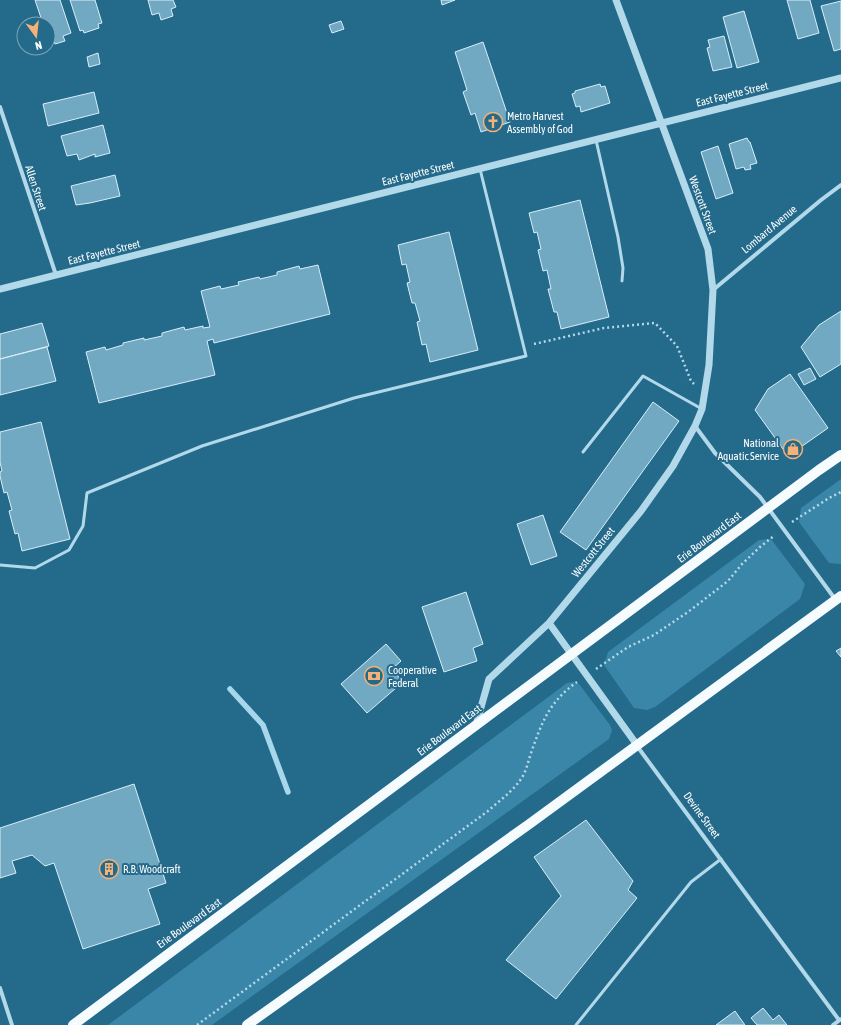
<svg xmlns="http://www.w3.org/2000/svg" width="841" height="1025" font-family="'Asap Condensed',sans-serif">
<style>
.green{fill:#3986a8}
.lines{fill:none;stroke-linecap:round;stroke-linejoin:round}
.stream{stroke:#a7d7eb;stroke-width:5.5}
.building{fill:#72a9c2;stroke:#d7eef8}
.path{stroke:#b2d9ea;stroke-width:2.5;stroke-dasharray:2 3;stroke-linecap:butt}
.service{stroke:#b2d9ea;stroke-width:3}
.minor{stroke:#b2d9ea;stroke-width:4}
.tertiary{stroke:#b2d9ea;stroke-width:7}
.primary{stroke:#f6fbfe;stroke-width:10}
.labels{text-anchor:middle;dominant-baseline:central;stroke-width:4;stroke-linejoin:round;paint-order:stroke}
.street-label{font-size:11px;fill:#fff;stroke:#246a8b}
.poi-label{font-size:11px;fill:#fff;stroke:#246a8b;text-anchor:start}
</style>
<rect width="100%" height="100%" fill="#246a8b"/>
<path class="green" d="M841 479V564H840L829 563 799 522 801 508Z
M771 539 805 584 800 599 655 707 647 710 634 708 604 665 608 652 759 540Z
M573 682 579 684 610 725 612 730 609 739 212 1025H108L567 683Z"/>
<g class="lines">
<path class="stream" d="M230 689 263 725 288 792"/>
</g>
<path class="building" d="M35 0H60L71 33 63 36 65 41 55 44 53 39 49 41 48 24H43Z
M70 0H95L102 23 98 24 99 28 84 33 83 30 80 31Z
M148 0H173L176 7 171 9 173 16 161 20 159 13 152 15Z
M441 0H455L442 5Z
M787 0H810L819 33 798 39Z
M841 1V49L834 51 821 6Z
M744 11 759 62 737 68 723 17Z
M341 21 344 29 332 33 329 25Z
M724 36 732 67 713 71 707 48 710 47 708 40Z
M483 42 510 122 481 132 475 113 471 115 463 92 467 90 455 52Z
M98 53 100 64 89 67 87 57Z
M600 84 601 87 605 86 610 103 581 112 580 106 576 107 572 94 575 93V91Z
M94 92 99 113 48 126 43 104Z
M103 125 110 153 95 157V154L79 160 77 154 67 156 61 136Z
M747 138 749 142H750L757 163 750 165 751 169 745 170 744 167 736 169 729 144Z
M718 146 733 193 716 199 701 152Z
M115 175 120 196 90 203 76 205 71 186Z
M580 200 609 317 561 329 557 312H554L548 289H551L547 270 543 271 538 250 541 249 537 232 534 233 529 213Z
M449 232 478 350 430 362 426 344 422 345 417 322 420 321 415 303H412L407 283 410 282 406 264 402 265 398 245Z
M318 265 330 314 214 343 213 339 207 341 215 375 99 403 86 352 105 347 106 350 123 345V343L144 338V340L162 336V333L184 327 185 330 203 326V328L210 327 201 291 220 286 221 289 239 285 238 282 259 277 260 279 277 275V272L299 266 300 269Z
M841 311V364L820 377 801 347 819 325Z
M42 323 49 346 0 359V334Z
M47 347 56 381 0 395V359Z
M810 368 816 379 804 385 798 374Z
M790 374 828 428 788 456 755 410 768 389Z
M653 402 679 421 586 550 560 532Z
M41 422 70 539 22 551 18 533 15 534 9 511 12 510 7 492 4 493 0 476V472L2 471 0 462V432Z
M543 515 557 556 531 565 517 524Z
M466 592 483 644 473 648 477 661 444 672 422 607Z
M386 644 401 661 392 669 403 682 367 713 341 684Z
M841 648V657L836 651Z
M134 784 166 883 148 889 160 924 83 949 54 863 45 866 32 855 12 861 16 873 0 878V828Z
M586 820 633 881 628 890 637 898 556 999 506 960 561 896 534 857Z
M763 1008 773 1020 779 1015 787 1025H757L751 1018Z
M735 1011 745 1025H716Z"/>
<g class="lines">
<path class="path" d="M534 344 604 328 655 323 677 346 691 381 694 384
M792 522 829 498 841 492
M596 669 628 647 654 635 688 612 728 581 742 564 760 547 775 535
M197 1025 488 811C499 801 512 792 521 779 526 772 528 762 531 753 542 722 549 702 577 682"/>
<path class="service" d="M596 140 618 237 623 268 622 281
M583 452 643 376 702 409
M0 565 35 568 69 550 83 526 87 493 202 446 354 398 526 356 480 169
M576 1025 691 882 721 859"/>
<path class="minor" d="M0 107 56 275
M713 290 821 200 841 185
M695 426 715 453 760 497 835 599
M637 746 839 1020
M0 988 12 1025
M833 1025 841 1019"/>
<path class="tertiary" d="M0 289 841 78
M549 623 637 745
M476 725 489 679 549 623 641 511 673 466 695 426 702 409 709 365 713 290 708 249 616 0"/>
<path class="primary" d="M73 1025 819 470 841 455
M247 1025 528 825 841 596"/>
</g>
<defs>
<symbol id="church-ring" viewBox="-11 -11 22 22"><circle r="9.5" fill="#246a8b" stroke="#f5b176" stroke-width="1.5"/><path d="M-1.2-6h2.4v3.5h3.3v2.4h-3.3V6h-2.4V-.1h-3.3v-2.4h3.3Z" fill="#f5b176"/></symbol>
<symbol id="shop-ring" viewBox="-11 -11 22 22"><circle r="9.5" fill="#246a8b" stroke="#f5b176" stroke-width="1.5"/><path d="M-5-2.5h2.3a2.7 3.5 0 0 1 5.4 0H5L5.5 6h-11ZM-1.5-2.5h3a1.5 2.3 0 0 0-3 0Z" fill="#f5b176"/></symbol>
<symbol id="bank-ring" viewBox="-11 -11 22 22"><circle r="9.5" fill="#246a8b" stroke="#f5b176" stroke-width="1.5"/><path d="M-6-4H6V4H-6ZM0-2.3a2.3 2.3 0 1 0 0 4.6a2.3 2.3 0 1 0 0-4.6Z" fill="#f5b176"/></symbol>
<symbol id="building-ring" viewBox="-11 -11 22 22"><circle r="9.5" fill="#246a8b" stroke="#f5b176" stroke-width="1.5"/><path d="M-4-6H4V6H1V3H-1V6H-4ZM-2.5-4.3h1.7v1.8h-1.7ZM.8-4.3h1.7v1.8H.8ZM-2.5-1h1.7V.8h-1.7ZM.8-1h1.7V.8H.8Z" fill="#f5b176"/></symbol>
</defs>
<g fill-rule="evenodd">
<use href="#church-ring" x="482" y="111" width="22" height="22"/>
<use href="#shop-ring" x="782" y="438" width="22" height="22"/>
<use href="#bank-ring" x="363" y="665" width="22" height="22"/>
<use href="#building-ring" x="98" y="858" width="22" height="22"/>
</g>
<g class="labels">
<g class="street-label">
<text transform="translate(732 94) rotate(-14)">East Fayette Street</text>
<text transform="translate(418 173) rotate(-14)">East Fayette Street</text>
<text transform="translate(36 188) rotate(72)">Allen Street</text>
<text transform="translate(703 205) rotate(70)">Westcott Street</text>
<text transform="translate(769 229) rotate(-40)">Lombard Avenue</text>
<text transform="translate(104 252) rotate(-14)">East Fayette Street</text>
<text transform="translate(709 537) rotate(-37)">Erie Boulevard East</text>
<text transform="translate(593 552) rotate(-51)">Westcott Street</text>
<text transform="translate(449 730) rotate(-37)">Erie Boulevard East</text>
<text transform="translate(702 815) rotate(54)">Devine Street</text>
<text transform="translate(189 923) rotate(-36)">Erie Boulevard East</text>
</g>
<g class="poi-label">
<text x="507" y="116">Metro Harvest<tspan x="507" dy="13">Assembly of God</tspan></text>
<text x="779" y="443" text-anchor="end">National<tspan x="779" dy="13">Aquatic Service</tspan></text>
<text x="388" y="670">Cooperative<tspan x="388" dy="13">Federal</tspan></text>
<text x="123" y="869">R.B. Woodcraft</text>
</g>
</g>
<g transform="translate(36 36) rotate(165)"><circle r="19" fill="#246a8b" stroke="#7ca6b9"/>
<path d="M0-3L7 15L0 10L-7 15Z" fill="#f5b176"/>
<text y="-6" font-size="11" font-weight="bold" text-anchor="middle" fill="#ffffff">N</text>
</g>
</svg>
